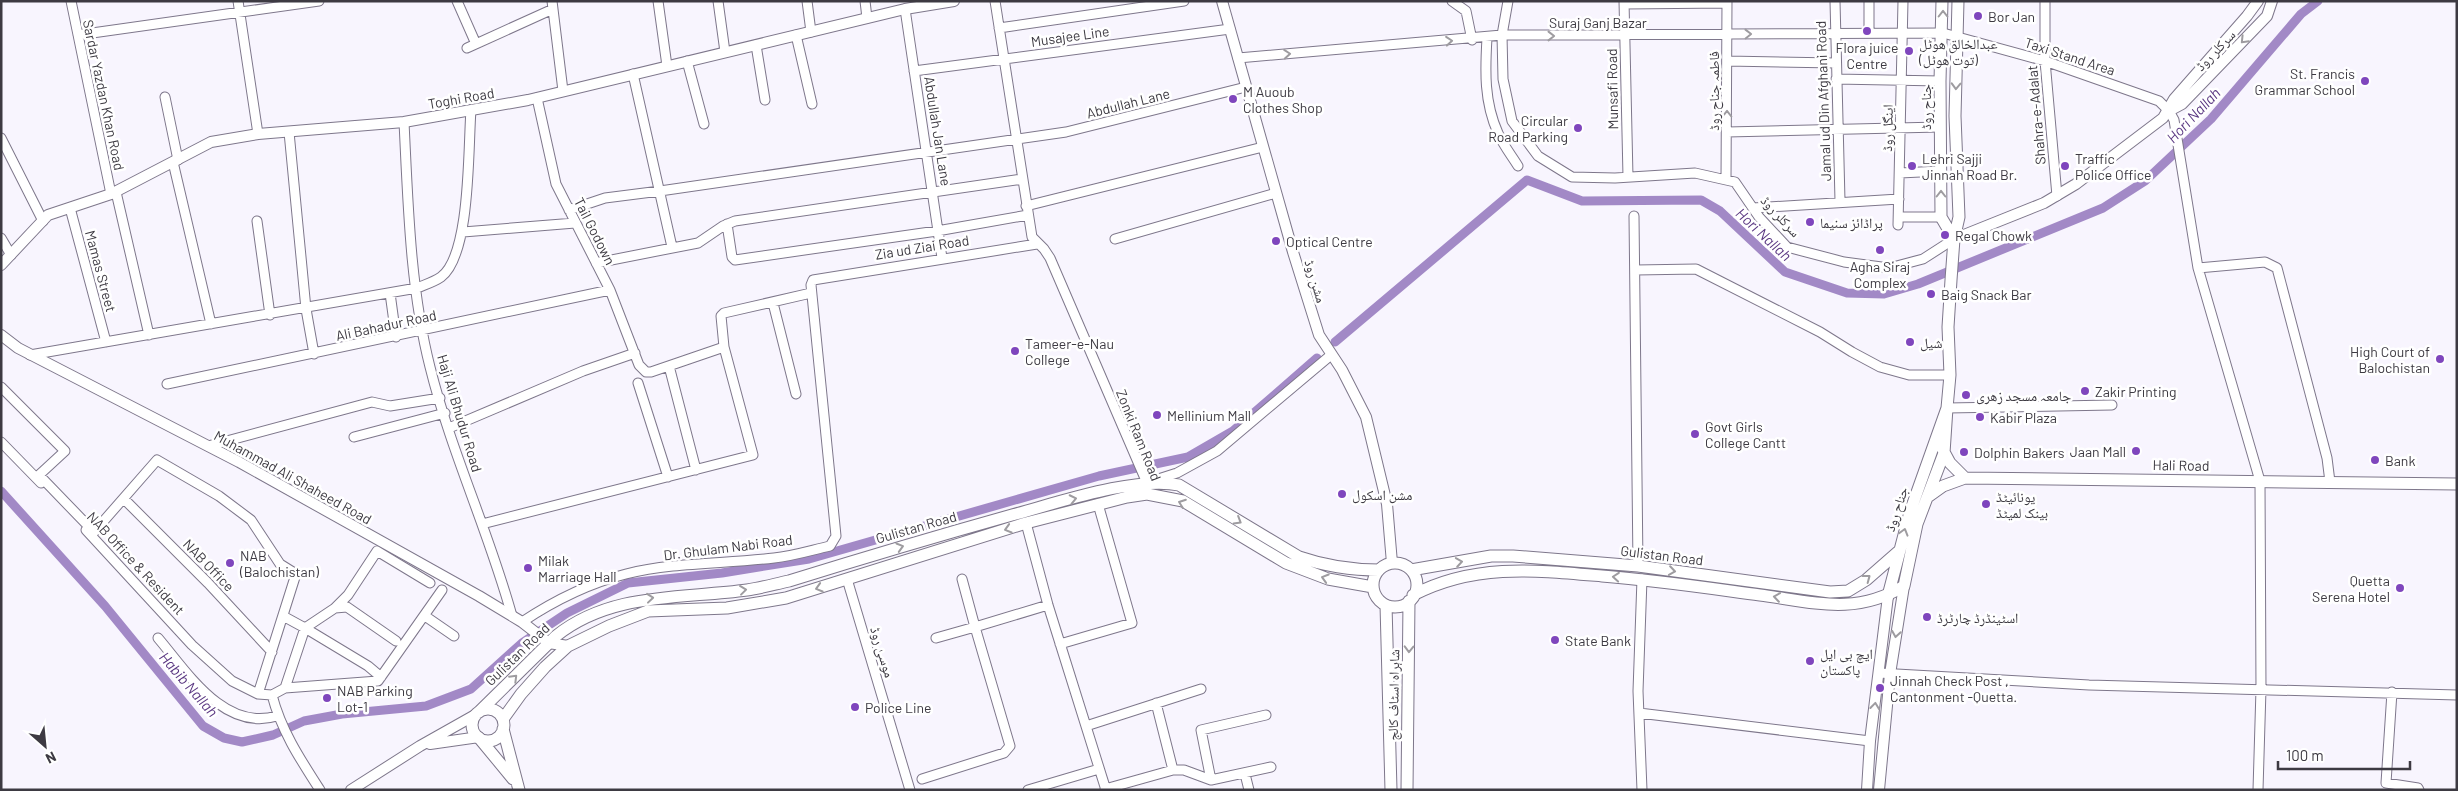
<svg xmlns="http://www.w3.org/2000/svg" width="2458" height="791" font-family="Barlow,'Noto Naskh Arabic',sans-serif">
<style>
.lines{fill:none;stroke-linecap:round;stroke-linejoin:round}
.canal{stroke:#a289c6;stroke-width:9}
.minor-casing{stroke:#7e778b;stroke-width:11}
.tertiary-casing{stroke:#7e778b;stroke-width:12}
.secondary-casing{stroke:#7e778b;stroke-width:13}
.minor{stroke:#fff;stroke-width:9}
.tertiary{stroke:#fff;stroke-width:10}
.secondary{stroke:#fff;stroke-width:11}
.oneway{stroke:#9e9ca0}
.poi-dot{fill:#7f46bd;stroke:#fff;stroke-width:2}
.labels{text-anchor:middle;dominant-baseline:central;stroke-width:5;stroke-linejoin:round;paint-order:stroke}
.poi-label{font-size:14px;fill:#3d3a42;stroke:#fff;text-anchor:start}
.street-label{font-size:14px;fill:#3d3a42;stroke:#fff}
.water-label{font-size:15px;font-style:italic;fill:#5a3782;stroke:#fff}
</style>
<rect width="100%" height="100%" fill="#f8f5fe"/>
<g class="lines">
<path class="canal" d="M1335 342 1527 180 1582 201 1701 200 1720 211 1785 272 1847 293 1884 294 1918 284 2103 208 2145 181 2211 119 2301 14 2318 1
M1 491 105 606 203 726 224 738 242 742 273 735 304 721 342 714 426 706 471 689 522 643 567 613 628 583 722 573 809 559 1099 476 1188 457 1233 431 1317 358"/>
<defs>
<path id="minor" d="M71 1 111 194
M238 1 258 134
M457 1 476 44
M552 1 563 91
M658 1 667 66
M718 1 725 52
M807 1 811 32
M865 1 867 18
M995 1 1032 237 1044 249 1050 258 1147 483V488
M1452 1 1466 11 1472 40
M1508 1 1502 35 1503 79 1512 121 1538 156 1572 177 1615 178 1695 173 1735 182 1759 217 1787 247 1844 262 1889 268 1923 259 1954 239
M1624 1 1628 177
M1835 1 1840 201
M1869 1V33
M2045 1V61L2057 196
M1624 4 1727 3
M905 9 942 258
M999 28 1184 1
M78 35 319 1
M796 35 812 104
M1487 38C1485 71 1484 102 1498 133 1503 145 1512 156 1518 166
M756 45 765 100
M467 48 553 9
M1238 58 1502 35 1943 33 2045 61 2159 101 2169 111 2174 120 2198 268 2260 481 2261 689 2258 790
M687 61 704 124
M1727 61 1836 63
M914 71 1230 29
M633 74 672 247
M1836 79 1940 81
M165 97 178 160
M537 98 556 184 610 290 639 365 646 372H651L724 347
M404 122C408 203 410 288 430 367 451 452 489 532 512 616
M289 132 306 309 314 354
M1727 132 1940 127
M1 138 43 221
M173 162 211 324
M1900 173 1941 171
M1726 180 1727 1
M116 192 149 335
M1026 206 1263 147
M70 208 106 342
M1753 208 1899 199
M569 210 605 198 660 191 1066 132 1246 87
M1634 216 1638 566
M1899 217H1941
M257 221 270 315
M727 224 732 257 735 260 937 231 1028 215
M1898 225 1903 1
M463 232 575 223
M1 238 11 255
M1115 239 1276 193
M596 263 698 243 723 226 735 221 1022 179
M2198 268 2265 262 2277 268 2327 458 2330 482
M1636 270 1696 269 1820 332 1852 352 1880 367 1909 375H1950
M390 293 396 337
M773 303 796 394
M30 355 417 288C424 285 434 282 441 277 471 255 468 147 471 110
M669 366 696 470
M638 383 668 477
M167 384 610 290
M1 387 65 451 39 475 94 532 157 460 219 496 251 520 280 564 296 574 258 694
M1947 408 2112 405
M449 428 583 371 635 353
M354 437 445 413
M1 442 41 483
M208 446 372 402 390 406 440 398
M1152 481 1177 473 1217 451 1331 355
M124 499 208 583 272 652
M1026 523 1048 605 1106 790
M482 524 753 455 724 347 721 316 724 313 811 293
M86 530 192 645 232 681 258 694 272 695C281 730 300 759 320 790
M847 579 910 790
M335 608 348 595 377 551 430 583
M283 616 305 628 335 608 347 607 396 641
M425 616 454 636
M522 622C552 602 590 583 626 574 674 562 725 564 774 558 793 556 812 550 830 546L836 536 811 285 813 280 1037 244
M158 638C187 672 224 732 277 716
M936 638 975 627 962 579
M1060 644 1132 623 1098 504
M1879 673 2089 685 2457 695
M285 688 305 628 368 666 381 677
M2392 692 2386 783 2418 788 2419 790
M272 695 285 688 378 681 442 590
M1156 703 1173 770
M1639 713 1870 741
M1086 726 1201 689
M1245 774 1249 790
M922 779 1004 753 1010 746 975 627 1048 605
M1211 780 1201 730 1266 715
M1105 789 1173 770H1184L1211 780 1271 767
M1028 790 1099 769
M1642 790 1638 691 1642 579"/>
<path id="tertiary" d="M1222 1 1293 252 1319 335 1342 370 1366 417 1387 504 1392 563
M2169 111 2182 104 2267 16 2272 1
M1954 239 2044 203 2076 184 2163 118 2174 99 2247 16 2258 1
M1 265 48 215 111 194 211 142 258 134 404 122 528 100 905 9 954 1
M1 335 18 348 239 462 479 596 522 622 549 643 568 646
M430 744 479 737
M351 790 420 746 475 715
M1867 790 1870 741 1888 596
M1879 790 1890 674 1904 586"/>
<path id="secondary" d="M1942 1 1940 81 1941 217 1954 239
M1943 450 1950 463 1965 478
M1929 496 1943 486 1965 478 2457 484
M1373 585a22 22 0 1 1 44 0a22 22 0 1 1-44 0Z
M1411 570 1491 556H1513L1638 566 1830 592 1848 591 1866 580 1898 552
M1413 595C1474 563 1536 570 1602 576 1655 580 1708 588 1760 595 1813 602 1855 616 1904 586L1917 524 1944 453 1947 408
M1888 596 1910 512 1947 408 1950 375 1948 327 1951 280 1954 239 1959 217 1955 116 1958 1
M1386 605 1391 790
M472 725a16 16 0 1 1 32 0a16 16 0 1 1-32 0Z
M479 712 556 636C611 592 681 599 747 590 761 588 775 584 789 581 863 558 937 536 1012 515 1057 503 1135 476 1179 485L1299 557C1325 566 1351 570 1379 570
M503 719 521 694 545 667 568 646 609 626 648 611 727 608 786 598 1026 523 1127 497 1147 494 1183 501 1286 563 1328 579 1373 587
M503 729 519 790
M480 739 513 779
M1407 790 1409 601"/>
</defs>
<use href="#minor" class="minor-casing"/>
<use href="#tertiary" class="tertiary-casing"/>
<use href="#secondary" class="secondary-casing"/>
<use href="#minor" class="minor"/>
<use href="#tertiary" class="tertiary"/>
<use href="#secondary" class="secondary"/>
</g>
<defs><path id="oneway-chevron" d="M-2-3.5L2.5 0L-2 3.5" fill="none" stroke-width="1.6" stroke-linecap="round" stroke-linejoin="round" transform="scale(1.25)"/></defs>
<g class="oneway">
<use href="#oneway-chevron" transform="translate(1943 14) rotate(-90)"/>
<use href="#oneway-chevron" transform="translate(1748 34) rotate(-1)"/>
<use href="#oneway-chevron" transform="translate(1551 36)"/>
<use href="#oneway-chevron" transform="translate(2244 40) rotate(134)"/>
<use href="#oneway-chevron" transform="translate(1449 41) rotate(-5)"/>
<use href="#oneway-chevron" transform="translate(1287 54) rotate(-5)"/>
<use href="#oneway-chevron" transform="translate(1956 86) rotate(92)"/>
<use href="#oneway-chevron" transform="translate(1727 114) rotate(-90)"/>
<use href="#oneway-chevron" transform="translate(1941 194) rotate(-90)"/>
<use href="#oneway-chevron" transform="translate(1073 499) rotate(-12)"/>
<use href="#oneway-chevron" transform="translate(1182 503) rotate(-160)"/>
<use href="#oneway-chevron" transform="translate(1238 521) rotate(31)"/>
<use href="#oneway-chevron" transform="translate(1008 529) rotate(163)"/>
<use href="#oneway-chevron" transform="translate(1904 532) rotate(-74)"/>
<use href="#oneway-chevron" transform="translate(900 547) rotate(-16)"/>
<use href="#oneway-chevron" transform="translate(1459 562) rotate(-9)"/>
<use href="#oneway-chevron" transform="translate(1672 571) rotate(8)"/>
<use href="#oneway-chevron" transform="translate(1616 577) rotate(-175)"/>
<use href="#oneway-chevron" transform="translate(1325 578) rotate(-163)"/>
<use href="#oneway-chevron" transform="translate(1867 578) rotate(-37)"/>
<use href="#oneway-chevron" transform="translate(819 588) rotate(163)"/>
<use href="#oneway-chevron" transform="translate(743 590) rotate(-7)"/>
<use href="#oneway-chevron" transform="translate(1777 597) rotate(-172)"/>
<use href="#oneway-chevron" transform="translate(650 598) rotate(-6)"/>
<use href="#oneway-chevron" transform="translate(1896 634) rotate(99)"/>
<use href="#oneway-chevron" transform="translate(1409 649) rotate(91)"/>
<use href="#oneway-chevron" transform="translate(514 678) rotate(-45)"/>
<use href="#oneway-chevron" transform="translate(1875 706) rotate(-83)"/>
</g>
<g class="poi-dot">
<circle cx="1978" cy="16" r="5"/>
<circle cx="1867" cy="31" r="5"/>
<circle cx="1909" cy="51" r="5"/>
<circle cx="2365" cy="81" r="5"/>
<circle cx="1233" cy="99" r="5"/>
<circle cx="1578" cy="128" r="5"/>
<circle cx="1912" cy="166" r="5"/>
<circle cx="2065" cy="166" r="5"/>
<circle cx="1810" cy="222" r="5"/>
<circle cx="1945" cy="235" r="5"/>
<circle cx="1276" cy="241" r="5"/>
<circle cx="1880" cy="250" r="5"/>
<circle cx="1931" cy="294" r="5"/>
<circle cx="1910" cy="342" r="5"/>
<circle cx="1015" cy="351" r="5"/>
<circle cx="2440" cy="359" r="5"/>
<circle cx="2085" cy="391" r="5"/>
<circle cx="1966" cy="395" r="5"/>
<circle cx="1157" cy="415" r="5"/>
<circle cx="1980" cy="417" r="5"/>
<circle cx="1695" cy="434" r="5"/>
<circle cx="2136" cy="451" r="5"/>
<circle cx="1964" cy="452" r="5"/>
<circle cx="2375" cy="460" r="5"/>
<circle cx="1342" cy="494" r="5"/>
<circle cx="1986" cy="504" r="5"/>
<circle cx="230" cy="563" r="5"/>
<circle cx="528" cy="568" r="5"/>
<circle cx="2400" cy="588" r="5"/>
<circle cx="1927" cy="617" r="5"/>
<circle cx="1555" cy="640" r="5"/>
<circle cx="1810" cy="661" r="5"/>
<circle cx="1880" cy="688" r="5"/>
<circle cx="327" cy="698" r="5"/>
<circle cx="855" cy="707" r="5"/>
</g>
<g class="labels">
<g class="poi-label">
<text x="1988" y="16">Bor Jan</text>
<text x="1919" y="43">عبدالخالق ھوٹل<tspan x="1919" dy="16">(توت ھوٹل)</tspan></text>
<text x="1867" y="47" text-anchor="middle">Flora juice<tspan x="1867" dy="16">Centre</tspan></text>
<text x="2355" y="73" text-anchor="end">St. Francis<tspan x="2355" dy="16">Grammar School</tspan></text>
<text x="1243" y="91">M Auoub<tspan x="1243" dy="16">Clothes Shop</tspan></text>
<text x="1568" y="120" text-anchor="end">Circular<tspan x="1568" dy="16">Road Parking</tspan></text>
<text x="1922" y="158">Lehri Sajji<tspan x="1922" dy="16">Jinnah Road Br.</tspan></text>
<text x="2075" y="158">Traffic<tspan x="2075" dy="16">Police Office</tspan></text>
<text x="1820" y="222">پراڈائز سنیما</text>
<text x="1955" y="235">Regal Chowk</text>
<text x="1286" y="241">Optical Centre</text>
<text x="1880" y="266" text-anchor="middle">Agha Siraj<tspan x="1880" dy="16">Complex</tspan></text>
<text x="1941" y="294">Baig Snack Bar</text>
<text x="1920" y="342">شیل</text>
<text x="1025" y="343">Tameer-e-Nau<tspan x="1025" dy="16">College</tspan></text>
<text x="2430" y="351" text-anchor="end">High Court of<tspan x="2430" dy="16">Balochistan</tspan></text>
<text x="2095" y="391">Zakir Printing</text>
<text x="1976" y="395">جامعہ مسجد زھری</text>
<text x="1167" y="415">Mellinium Mall</text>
<text x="1990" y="417">Kabir Plaza</text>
<text x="1705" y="426">Govt Girls<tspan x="1705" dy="16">College Cantt</tspan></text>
<text x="2126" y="451" text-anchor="end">Jaan Mall</text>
<text x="1974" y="452">Dolphin Bakers</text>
<text x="2385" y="460">Bank</text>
<text x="1352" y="494">مشن اسکول</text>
<text x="1996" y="496">یونائیٹڈ<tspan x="1996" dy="16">بینک لمیٹڈ</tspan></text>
<text x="240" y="555">NAB<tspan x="240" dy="16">(Balochistan)</tspan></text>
<text x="538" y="560">Milak<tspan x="538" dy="16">Marriage Hall</tspan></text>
<text x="2390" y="580" text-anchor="end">Quetta<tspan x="2390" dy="16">Serena Hotel</tspan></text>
<text x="1937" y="617">اسٹینڈرڈ چارٹرڈ</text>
<text x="1565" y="640">State Bank</text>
<text x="1820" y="653">ایچ بی ایل<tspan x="1820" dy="16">پاکستان</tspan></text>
<text x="1890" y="680">Jinnah Check Post ,<tspan x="1890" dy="16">Cantonment -Quetta.</tspan></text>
<text x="337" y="690">NAB Parking<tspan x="337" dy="16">Lot-1</tspan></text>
<text x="865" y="707">Police Line</text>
</g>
<g class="street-label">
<text x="1598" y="22">Suraj Ganj Bazar</text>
<text transform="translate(1070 36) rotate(-8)">Musajee Line</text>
<text transform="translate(2215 50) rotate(-46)">سرکلر روڈ</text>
<text transform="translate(2070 56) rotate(18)">Taxi Stand Area</text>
<text transform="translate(1612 89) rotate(-91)">Munsafi Road</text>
<text transform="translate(1713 91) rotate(-90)">فاطمہ جناح روڈ</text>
<text transform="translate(104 95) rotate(78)">Sardar Yazdan Khan Road</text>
<text transform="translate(461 98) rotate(-10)">Toghi Road</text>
<text transform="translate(1823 101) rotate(-92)">Jamal ud Din Afghani Road</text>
<text transform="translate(1128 103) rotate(-14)">Abdullah Lane</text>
<text transform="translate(1925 107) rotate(-90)">جناح روڈ</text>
<text transform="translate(2036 115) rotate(-95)">Shahra-e-Adalat</text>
<text transform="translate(1887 128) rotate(-89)">اینگل روڈ</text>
<text transform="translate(938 131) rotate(81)">Abdullah Jan Lane</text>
<text transform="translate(1781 216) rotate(47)">سرکلر روڈ</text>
<text transform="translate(595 231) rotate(63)">Tail Godown</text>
<text transform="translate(922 247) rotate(-9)">Zia ud Ziai Road</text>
<text transform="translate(101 271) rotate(75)">Mamas Street</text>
<text transform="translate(1316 281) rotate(73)">مشن روڈ</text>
<text transform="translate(386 325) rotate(-12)">Ali Bahadur Road</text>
<text transform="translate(460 413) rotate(73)">Haji Ali Bhudur Road</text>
<text transform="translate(1139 435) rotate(68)">Zonki Ram Road</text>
<text transform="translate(2181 465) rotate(1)">Hali Road</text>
<text transform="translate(293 477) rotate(29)">Muhammad Ali Shaheed Road</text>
<text transform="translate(1896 509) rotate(-72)">جناح روڈ</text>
<text transform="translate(916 527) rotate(-16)">Gulistan Road</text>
<text transform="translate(728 547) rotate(-7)">Dr. Ghulam Nabi Road</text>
<text transform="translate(1662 555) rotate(7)">Gulistan Road</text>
<text transform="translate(136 563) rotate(47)">NAB Office &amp; Resident</text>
<text transform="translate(209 565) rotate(46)">NAB Office</text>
<text transform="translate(883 652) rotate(73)">موسیٰ روڈ</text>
<text transform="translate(517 654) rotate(-44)">Gulistan Road</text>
<text transform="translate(1393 695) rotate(-89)">شاہراہ اسٹاف کالج</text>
</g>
<g class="water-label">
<text transform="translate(2193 115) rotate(-46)">Hori Nallah</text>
<text transform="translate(1764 234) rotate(43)">Hori Nallah</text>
<text transform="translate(189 684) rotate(49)">Habib Nallah</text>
</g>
</g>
<rect width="2458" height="791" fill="none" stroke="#3d3a42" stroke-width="5"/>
<g transform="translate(45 746) rotate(153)" stroke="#ffffff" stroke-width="4" paint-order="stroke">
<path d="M0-4L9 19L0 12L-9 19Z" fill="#3d3a42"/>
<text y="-8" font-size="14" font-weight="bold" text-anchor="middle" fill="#3d3a42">N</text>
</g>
<path d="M2278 761v8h132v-8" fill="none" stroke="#3d3a42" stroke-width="2.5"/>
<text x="2286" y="761" font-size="15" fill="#3d3a42" stroke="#ffffff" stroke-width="4" paint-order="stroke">100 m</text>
</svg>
